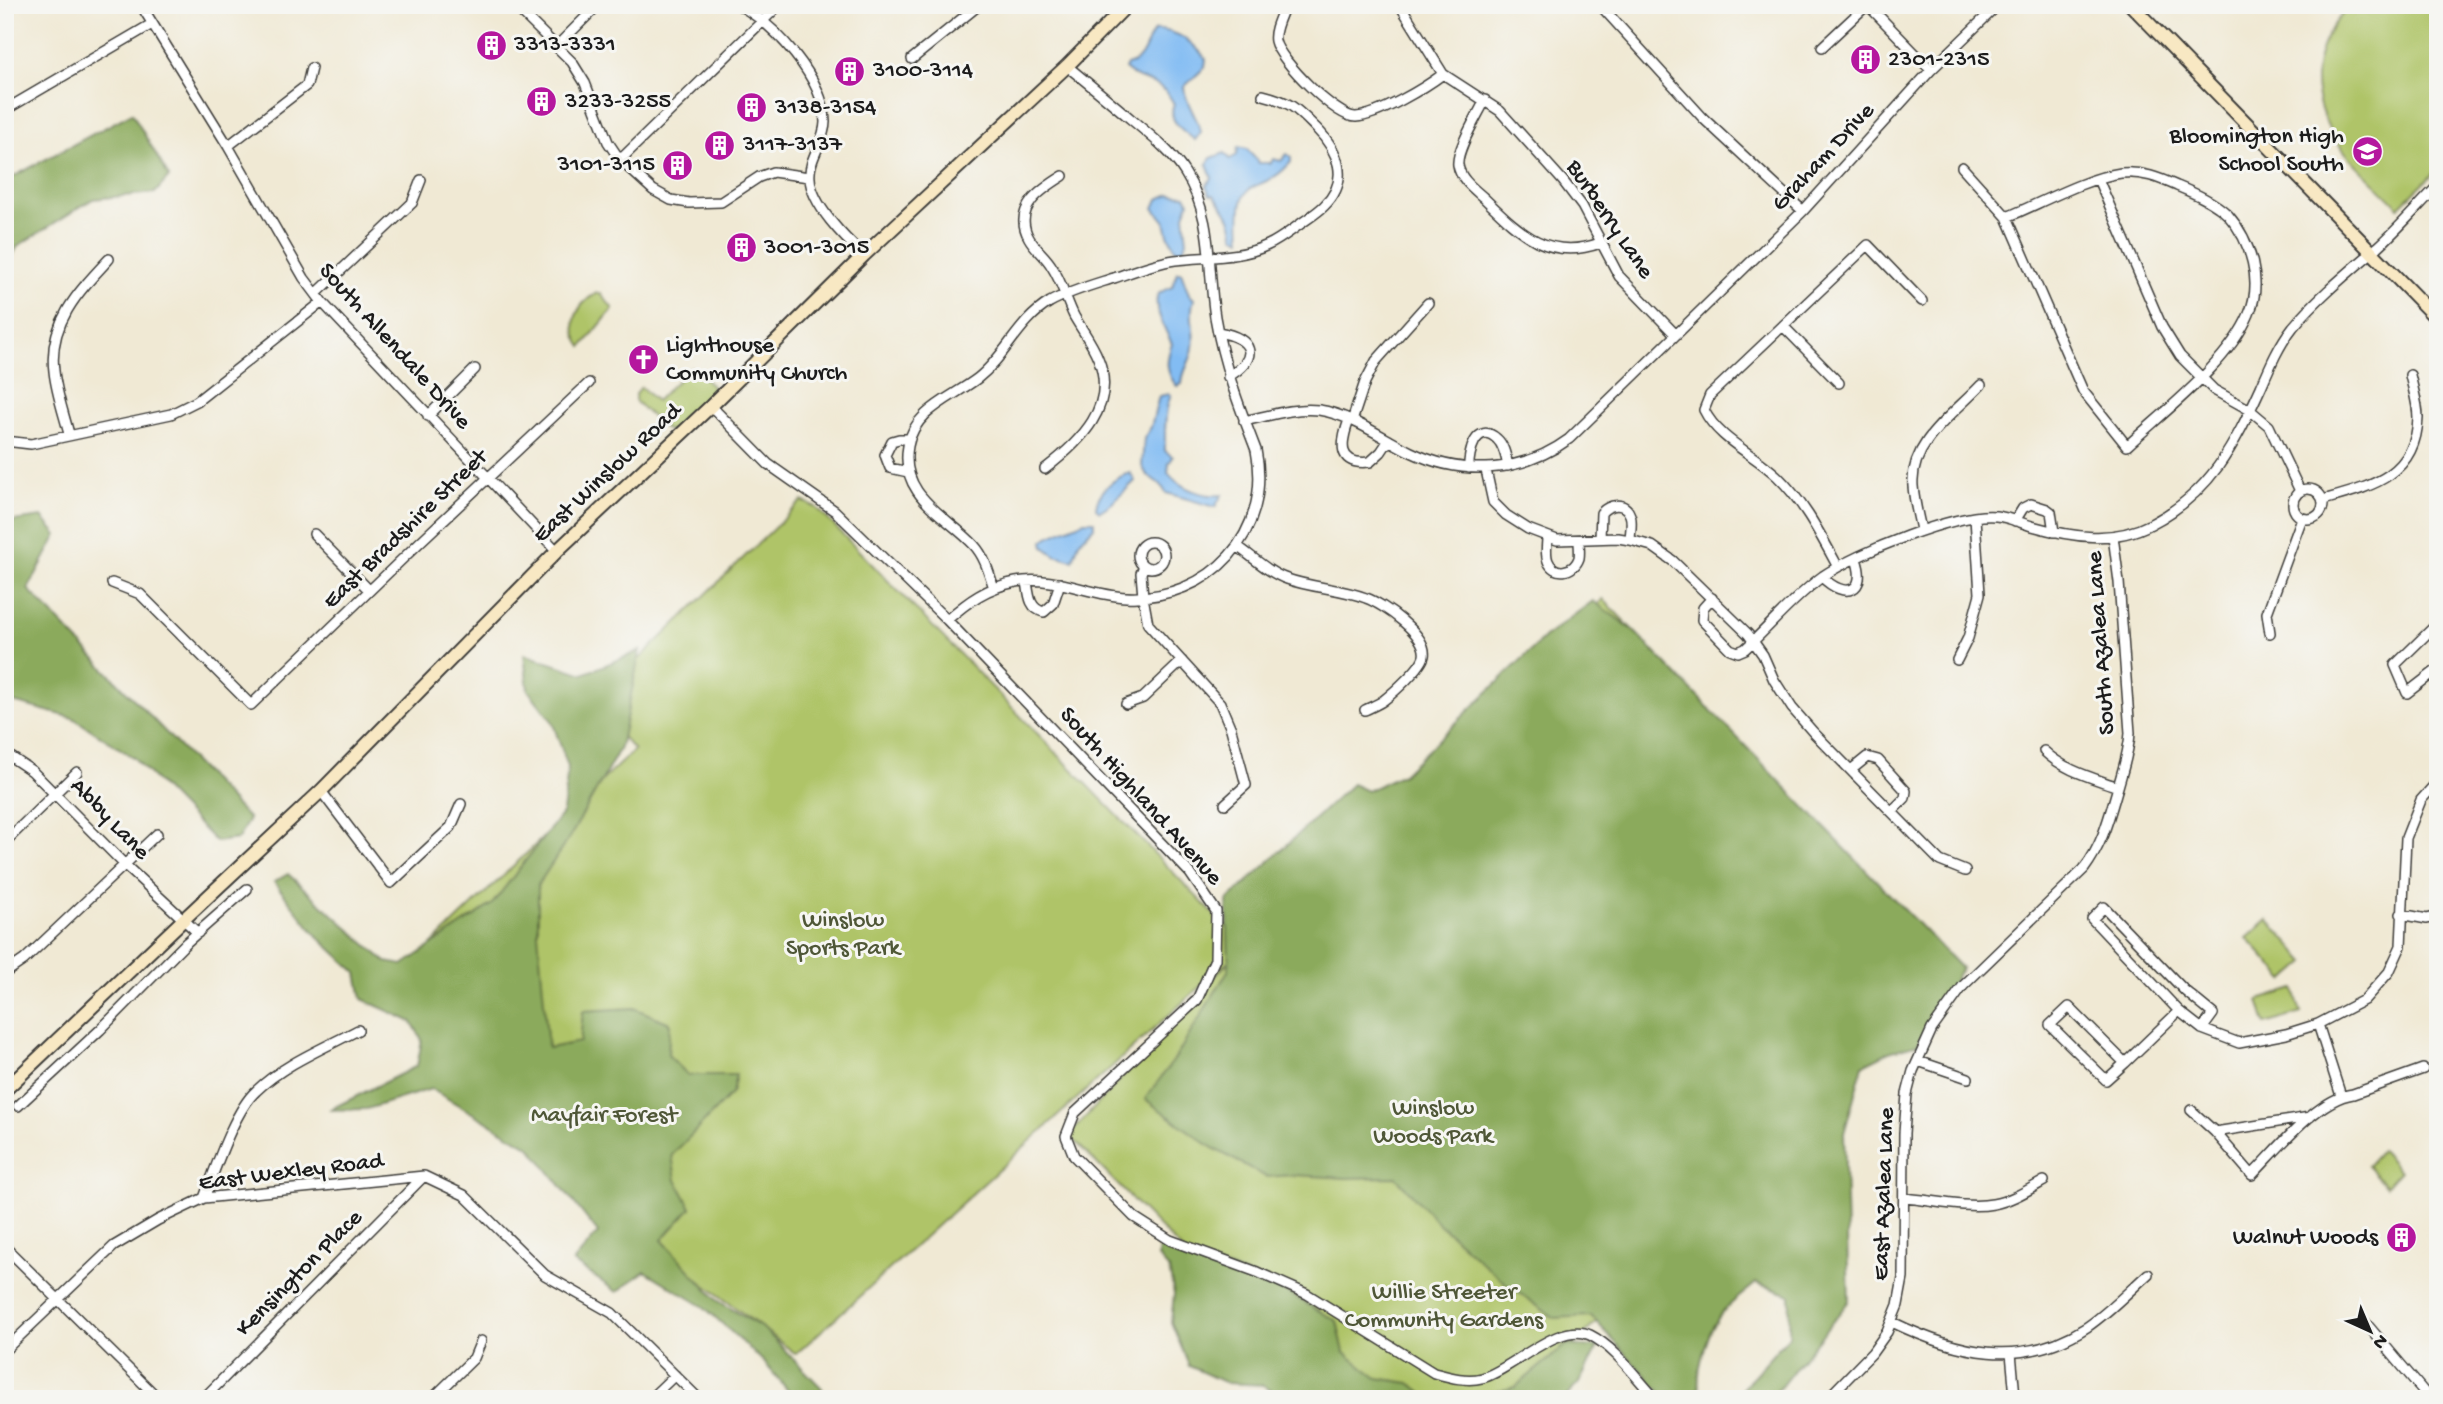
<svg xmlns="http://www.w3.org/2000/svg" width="2443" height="1404" font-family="'Gochi Hand',sans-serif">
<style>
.green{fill:#afc468;stroke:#667042;stroke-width:2}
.forest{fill:#8baa5c;stroke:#54633c;stroke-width:2}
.water{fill:#82bcf3;stroke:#4f6c88;stroke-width:2}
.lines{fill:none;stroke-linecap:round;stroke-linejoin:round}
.street-casing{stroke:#3c3b38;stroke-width:12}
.secondary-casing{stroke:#3c3b38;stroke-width:16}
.street{stroke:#fff;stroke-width:9}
.secondary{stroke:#f8e8c3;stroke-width:12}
.labels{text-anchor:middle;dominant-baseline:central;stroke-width:6;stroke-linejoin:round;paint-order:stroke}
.poi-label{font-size:24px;fill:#1c1c1c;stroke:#f6f6f2;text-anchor:start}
.street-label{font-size:24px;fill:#1c1c1c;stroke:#f6f6f2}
.park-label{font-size:24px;fill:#4f5737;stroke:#f6f6f2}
</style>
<rect width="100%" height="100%" fill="#f6f6f2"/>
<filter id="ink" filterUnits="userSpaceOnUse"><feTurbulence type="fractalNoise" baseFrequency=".0143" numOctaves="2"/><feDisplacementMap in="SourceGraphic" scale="14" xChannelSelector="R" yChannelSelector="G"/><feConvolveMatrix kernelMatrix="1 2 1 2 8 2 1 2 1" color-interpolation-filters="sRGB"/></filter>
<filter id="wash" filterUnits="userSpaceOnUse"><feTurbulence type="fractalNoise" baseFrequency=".00686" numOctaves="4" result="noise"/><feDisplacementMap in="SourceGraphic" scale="28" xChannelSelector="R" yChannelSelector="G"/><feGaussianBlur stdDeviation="1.57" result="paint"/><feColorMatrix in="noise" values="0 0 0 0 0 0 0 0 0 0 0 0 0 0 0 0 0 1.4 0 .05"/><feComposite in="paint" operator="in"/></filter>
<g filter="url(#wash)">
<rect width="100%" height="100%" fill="#f0e9d4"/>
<path class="green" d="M2351 5H2438V169L2399 207C2380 187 2353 165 2338 143 2305 95 2309 46 2351 5Z
M597 293 601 294 613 309 582 347C567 326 575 305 597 293Z
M691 367 712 386V395L675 431 666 430 635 401V395L641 387 656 401Z
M802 501 817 508 1245 946 1603 599 1960 971 1517 1399H1328L1069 1135 1236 954 796 1354 616 1217 399 976 634 750 593 704Z
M2268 920 2306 962 2285 980 2247 938Z
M2294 989 2301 1013 2266 1024 2259 1000Z
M2381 1150 2400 1171 2386 1186 2367 1166Z"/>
<path class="forest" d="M132 113 169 177 155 193 93 199 18 246 5 269V181Z
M42 517 57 535 28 589 249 819 238 839 216 842 134 758 73 718 5 700V522Z
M1593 601 1633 630 1961 968 1918 1044 1889 1052 1863 1065 1844 1133 1849 1301 1771 1399H1733L1789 1336 1790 1295 1756 1283C1746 1292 1732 1301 1723 1312 1707 1330 1693 1376 1701 1399H1667L1591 1316 1554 1318 1504 1282 1436 1221 1396 1177 1346 1178 1293 1175 1266 1177 1211 1147 1145 1099 1174 1060 1229 969 1227 901 1352 784 1367 791 1403 774 1547 635Z
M640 651 620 748 574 830 538 885V933L548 1048 580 1042 583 1011 634 1008 670 1023 668 1055 688 1075H736L732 1093 672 1155 676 1180 691 1208 662 1240 717 1300 764 1329 821 1387 828 1399H795L764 1362 704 1307 645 1271 617 1292 573 1262 598 1233 530 1147 431 1089 367 1109 329 1110 417 1066 422 1040 412 1022 362 999 357 973 318 937 274 882 288 874 386 962 403 965 492 904 563 812 568 767 552 721 528 690 524 654 583 674Z
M1159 1246 1264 1280 1337 1321 1344 1352 1377 1378 1410 1383 1430 1399H1283L1263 1385 1226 1383 1189 1366 1171 1322 1174 1294 1169 1269 1158 1257Z
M1566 1345 1598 1347 1579 1383 1564 1399H1467L1515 1387Z"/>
<path class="water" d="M1155 30C1176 29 1194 43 1206 59L1205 67 1184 87C1185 103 1197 116 1201 132L1195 140C1182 130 1167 121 1174 104 1159 75 1144 87 1125 69L1127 65C1146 61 1144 43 1155 30Z
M1238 147 1247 149 1259 163H1271L1273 159 1281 161 1287 154 1291 157V162C1258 201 1236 166 1241 239L1234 235C1234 220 1223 206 1214 195H1210L1206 186 1212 178 1207 164 1211 158 1225 153 1230 159 1237 155Z
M1170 194 1186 195 1189 202 1184 215 1187 241 1183 249 1176 250 1168 235 1165 222 1154 208 1158 199Z
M1177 272H1181L1189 294 1194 299C1188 316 1196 331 1193 347 1192 361 1182 370 1182 384L1177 386C1165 373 1166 359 1172 344 1167 333 1154 310 1157 297 1159 291 1167 289 1172 287Z
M1169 394 1171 396C1164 407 1165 437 1165 451L1173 457 1169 463 1168 473C1180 488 1202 497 1222 495L1215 507 1166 493 1161 485 1147 475 1142 466 1144 438 1151 427 1159 396Z
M1130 473 1135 481 1111 504 1100 511 1096 508C1097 492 1115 477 1130 473Z
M1084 521H1094V527L1079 542 1073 560 1055 555 1044 547 1043 541 1048 537Z"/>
</g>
<g filter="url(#ink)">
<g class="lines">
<defs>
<path id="street" d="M141 5 228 146 304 278 322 302 557 551
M514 5 572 62 585 83 608 142 620 160 653 190 671 200 689 203 721 202 759 177 773 172 809 177
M739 5C775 25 824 78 825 122 825 141 808 159 810 178 811 204 845 239 864 255
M1285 5C1281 16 1273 30 1275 41 1279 60 1337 118 1356 117 1378 116 1426 87 1443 74
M1400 5 1443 74 1500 111 1563 181 1582 206 1619 276 1675 334
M1600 5 1704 119 1803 211
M1868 5 1931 70
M557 46 598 5
M1822 47 1867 5
M912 59 979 5
M1485 100C1478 115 1456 150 1458 165 1460 179 1474 189 1484 198 1519 232 1548 262 1600 243
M5 110 152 24
M228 146 307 85 311 68
M620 160 779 5
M1962 167 2007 217 2083 391 2127 446C2166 410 2229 362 2249 314 2263 282 2251 241 2228 215 2215 202 2194 193 2177 186 2159 178 2142 171 2121 173 2086 178 2041 203 2007 217
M2098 179 2162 327 2180 356 2214 390 2250 410 2269 426 2300 491
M316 294 412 203 421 180
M1783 326 1839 383
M1218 332C1253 338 1261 357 1228 377
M711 406 768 464 835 511 947 620 1190 873 1216 911 1215 959 1197 1000 1075 1113 1066 1136 1074 1156 1134 1217 1170 1240 1257 1272 1307 1294 1434 1373C1449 1377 1466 1382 1482 1378 1512 1370 1559 1320 1590 1335 1616 1348 1636 1378 1656 1399
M428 416 475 369
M1349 420C1341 442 1336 466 1370 462L1381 452 1389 440
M1244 421C1268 416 1294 407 1319 410 1352 415 1382 438 1411 452 1463 477 1523 473 1569 439L1803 211 1931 70 1998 5
M1352 421 1365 382 1376 361 1428 303
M69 434C64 414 56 392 54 371 48 323 79 291 109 259
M5 441 31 444 171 414 197 401 322 302
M1469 468C1468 454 1476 420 1497 439 1504 445 1506 457 1508 466
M1045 469C1080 442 1118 406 1098 358 1092 343 1082 330 1074 316 1066 300 1062 282 1052 267 1046 256 1035 249 1029 238 1012 208 1042 189 1063 176
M1486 470 1493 502 1506 515 1528 529 1557 540 1618 538 1630 540 1652 546 1673 561 1748 634 1763 655 1774 680 1792 708 1813 732 1940 861 1965 871
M908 472 890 468 885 455 892 441 899 439H910
M2293 504a15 15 0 1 1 30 0a15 15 0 1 1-30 0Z
M2323 500C2369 487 2416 477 2418 418 2418 404 2413 389 2410 375
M2015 521 2023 508 2031 504 2047 509 2051 512 2054 532
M1921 530C1918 515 1914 501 1913 486 1910 442 1954 414 1981 385
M314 534 369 590
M1547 537C1547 545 1545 554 1548 561 1554 576 1574 573 1579 558 1580 553 1579 546 1579 540
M1600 538 1601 513C1609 504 1625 501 1630 515 1633 522 1630 533 1630 540
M1138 555a13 13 0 1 1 26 0a13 13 0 1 1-26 0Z
M1237 546C1253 557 1269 573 1287 579 1312 588 1340 588 1366 598 1383 604 1428 635 1424 656 1422 667 1393 693 1384 700 1379 704 1371 707 1365 710
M1144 566 1141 573 1143 597 1148 624 1220 703 1231 729 1246 785 1225 804
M1838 567C1820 534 1804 502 1777 476 1754 454 1718 439 1704 410L1710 395 1868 245 1922 301
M1822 577C1845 600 1868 592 1856 559
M1027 581C1029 594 1029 609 1044 612L1053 604 1060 583
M112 583 140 594 251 705 420 542 589 383
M994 588C989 573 985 557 974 545 946 515 899 496 908 446 914 410 952 398 978 378 1006 356 1018 321 1050 302 1070 291 1092 285 1114 278 1134 271 1154 263 1175 260 1206 256 1239 259 1268 245 1279 240 1289 232 1299 225 1307 219 1317 213 1324 206 1351 180 1338 150 1316 128 1296 108 1291 102 1263 95
M1712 598 1703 608 1702 620 1730 649 1738 652 1745 649C1771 625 1794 597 1823 576 1857 553 1956 512 1996 516 2008 517 2021 523 2032 526 2071 537 2113 544 2151 524 2211 493 2234 446 2261 387 2270 366 2279 345 2293 327 2318 297 2349 272 2378 247 2399 228 2418 206 2438 186
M947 620C968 601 988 587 1016 582 1054 575 1089 595 1126 597 1210 601 1273 533 1256 450 1239 406 1223 364 1215 317 1207 267 1214 218 1185 173 1172 152 1151 136 1132 120 1111 102 1089 84 1067 66
M2438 623 2395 665 2407 693 2438 669
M2270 633 2267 613 2302 518
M1957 660 1968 638 1980 594 1975 518
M1126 704 1143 698 1182 661
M2044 751C2065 771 2091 777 2118 787
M5 753 32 771 125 865 198 933
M1851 770 1867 757 1878 760 1906 791 1905 798 1892 811
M321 791 391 883 451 827 461 804
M5 842 77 772
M2401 914 2427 919 2438 916
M5 973 24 960 157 834
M2069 1007 2125 1063 2106 1080 2050 1025Z
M2318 1024 2341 1096
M2202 1029 2213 1014 2185 991 2104 907 2092 919 2179 1011 2202 1029 2239 1043 2286 1034 2318 1024 2364 1000 2389 972 2401 946 2406 838 2421 800 2438 781
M1918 1061 1968 1078
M2125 1063 2179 1011
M18 1106 100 1030 187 942 247 889
M2191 1110 2215 1132 2252 1175C2277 1150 2317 1099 2353 1094L2423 1069
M2215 1132 2310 1117
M204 1198C215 1170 234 1111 256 1091 284 1064 324 1048 358 1030
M1904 1198C1931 1200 1967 1209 1993 1204 2011 1201 2028 1190 2044 1181
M5 1247 159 1399
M1892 1322C1956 1353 2021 1370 2087 1327 2109 1312 2128 1292 2148 1274
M2365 1322 2430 1399
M5 1350 114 1246 158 1220 204 1198 424 1176 464 1195 545 1275 612 1313 699 1399
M2011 1353 2015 1396
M203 1399 424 1176
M432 1399 474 1358 481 1341
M650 1399 675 1375
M1827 1399 1872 1353 1887 1332 1898 1305 1903 1278 1904 1133 1907 1094 1913 1071 1932 1029 1963 986 2084 869C2103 844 2109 817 2118 787 2123 769 2129 752 2130 733L2119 582 2113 536
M2437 1399 2438 1398"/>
<path id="secondary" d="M2131 5 2438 320
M5 1090 183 920 321 791 557 551 711 406 864 255 1067 66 1127 5"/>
</defs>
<use href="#street" class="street-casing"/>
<use href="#secondary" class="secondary-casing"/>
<use href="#street" class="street"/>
<use href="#secondary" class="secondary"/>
</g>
</g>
<defs>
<symbol id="building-disc" viewBox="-11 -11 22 22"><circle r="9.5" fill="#b5179e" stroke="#f6f6f2"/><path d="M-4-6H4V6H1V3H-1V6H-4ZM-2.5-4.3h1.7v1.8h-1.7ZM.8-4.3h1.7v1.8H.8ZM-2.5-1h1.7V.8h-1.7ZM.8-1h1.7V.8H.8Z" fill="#fff"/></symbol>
<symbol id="school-disc" viewBox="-11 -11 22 22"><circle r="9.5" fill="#b5179e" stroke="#f6f6f2"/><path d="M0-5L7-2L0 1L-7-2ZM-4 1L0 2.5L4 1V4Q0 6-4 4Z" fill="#fff"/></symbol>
<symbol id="church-disc" viewBox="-11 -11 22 22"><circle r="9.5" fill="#b5179e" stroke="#f6f6f2"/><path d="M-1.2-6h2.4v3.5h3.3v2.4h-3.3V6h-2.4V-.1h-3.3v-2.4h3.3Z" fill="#fff"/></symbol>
</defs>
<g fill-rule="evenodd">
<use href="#building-disc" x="474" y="28" width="35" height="35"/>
<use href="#building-disc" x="1848" y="42" width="35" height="35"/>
<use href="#building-disc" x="832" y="54" width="35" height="35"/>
<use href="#building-disc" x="524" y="84" width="35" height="35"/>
<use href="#building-disc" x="734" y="90" width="35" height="35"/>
<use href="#building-disc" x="702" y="128" width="35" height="35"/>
<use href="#school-disc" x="2350" y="134" width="35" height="35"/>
<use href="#building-disc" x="660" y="148" width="35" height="35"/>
<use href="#building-disc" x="724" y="230" width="35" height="35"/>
<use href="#church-disc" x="626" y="342" width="35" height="35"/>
<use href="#building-disc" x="2384" y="1220" width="35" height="35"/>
</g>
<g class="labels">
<g class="poi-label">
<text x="514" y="45">3313-3331</text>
<text x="1888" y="60">2301-2315</text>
<text x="873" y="71">3100-3114</text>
<text x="565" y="102">3233-3255</text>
<text x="775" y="108">3138-3154</text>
<text x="2344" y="137" text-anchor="end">Bloomington High<tspan x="2344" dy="28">School South</tspan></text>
<text x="743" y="145">3117-3137</text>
<text x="655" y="165" text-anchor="end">3101-3115</text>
<text x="764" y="248">3001-3015</text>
<text x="666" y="346">Lighthouse<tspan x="666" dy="28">Community Church</tspan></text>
<text x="2378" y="1238" text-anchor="end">Walnut Woods</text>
</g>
<g class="street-label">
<text transform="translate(1824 158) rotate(-47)">Graham Drive</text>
<text transform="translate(1609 220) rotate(56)">Burberry Lane</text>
<text transform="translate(394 347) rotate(48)">South Allendale Drive</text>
<text transform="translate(608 474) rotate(-43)">East Winslow Road</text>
<text transform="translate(406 530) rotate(-44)">East Bradshire Street</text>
<text transform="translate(2102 643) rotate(-94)">South Azalea Lane</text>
<text transform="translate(1140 797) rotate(48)">South Highland Avenue</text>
<text transform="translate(109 820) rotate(46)">Abby Lane</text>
<text transform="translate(291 1173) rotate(-7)">East Wexley Road</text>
<text transform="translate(1885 1194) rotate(-88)">East Azalea Lane</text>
<text transform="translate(300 1274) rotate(-45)">Kensington Place</text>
</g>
<g class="park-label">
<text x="843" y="921">Winslow<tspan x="843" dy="28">Sports Park</tspan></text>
<text x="1433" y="1109">Winslow<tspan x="1433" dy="28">Woods Park</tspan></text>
<text x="604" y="1116">Mayfair Forest</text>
<text x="1444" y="1293">Willie Streeter<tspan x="1444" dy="28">Community Gardens</tspan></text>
</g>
</g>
<rect width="2443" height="1404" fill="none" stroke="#f6f6f2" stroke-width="28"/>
<g transform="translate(2370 1331) rotate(136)" stroke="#f6f6f2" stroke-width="5" paint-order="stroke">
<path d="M0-5L12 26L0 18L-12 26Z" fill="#1c1c1c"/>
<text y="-10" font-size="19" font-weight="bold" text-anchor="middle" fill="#1c1c1c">N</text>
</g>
</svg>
